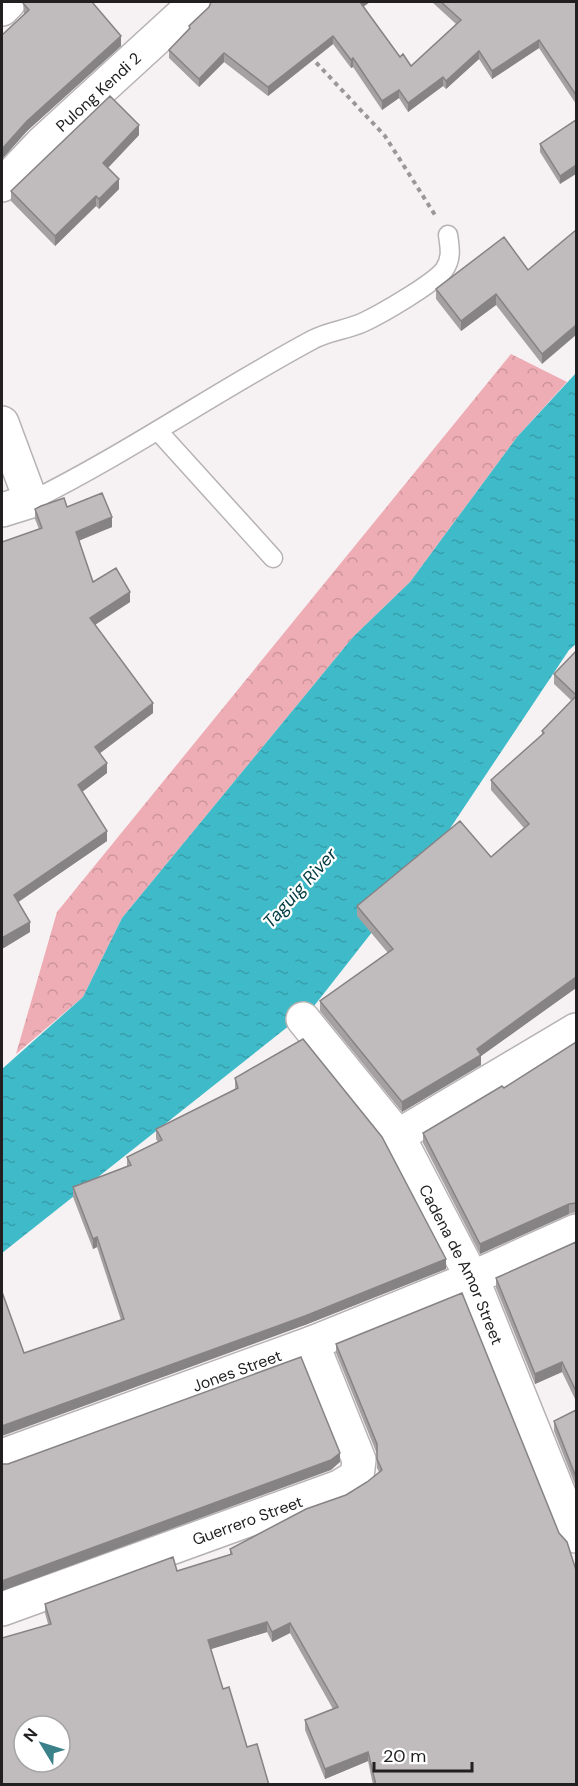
<svg xmlns="http://www.w3.org/2000/svg" width="578" height="1786" font-family="'DM Sans',sans-serif">
<style>
.forest{fill:url(#forest-crowns)}
.water{fill:url(#water-ripples)}
.lines{fill:none;stroke-linecap:round;stroke-linejoin:round}
.lane-casing{stroke:#b7b3b3;stroke-width:21}
.street-casing{stroke:#b7b3b3;stroke-width:36}
.secondary-casing{stroke:#b7b3b3;stroke-width:36}
.path{stroke:#9a9797;stroke-width:4;stroke-dasharray:4.5 4.5;stroke-linecap:butt}
.lane{stroke:#fff;stroke-width:18}
.street{stroke:#fff;stroke-width:33}
.secondary{stroke:#fff;stroke-width:33}
.wall{fill:#a5a1a2}
.shaded-wall{fill:#868384}
.building{fill:#c0bbbc;stroke:#868384;stroke-width:1.5;fill-rule:evenodd}
.labels{text-anchor:middle;dominant-baseline:central;stroke-width:4.5;stroke-linejoin:round;paint-order:stroke}
.street-label{font-size:16px;fill:#211f1f;stroke:#fff}
.water-label{font-size:18px;font-style:italic;fill:#013c42;stroke:#fff}
</style>
<defs>
<pattern id="forest-crowns" width="20" height="18" patternUnits="userSpaceOnUse" patternTransform="scale(1.5)"><rect width="20" height="18" fill="#eeacb5"/><path d="M2 6a3 3 0 1 1 6 0M12 15a3 3 0 1 1 6 0" fill="none" stroke="#cc949b"/></pattern>
<pattern id="water-ripples" width="26" height="14" patternUnits="userSpaceOnUse" patternTransform="scale(1.5)"><rect width="26" height="14" fill="#3fbac9"/><path d="M2 4q2-2 4 0t4 0M15 11q2-2 4 0t4 0" fill="none" stroke="#379fac"/></pattern>
</defs>
<rect width="100%" height="100%" fill="#f6f1f2"/>
<path class="forest" d="M511 354 567 382 517 437 410 582 353 637 122 918 83 997 16 1054 57 912Z"/>
<path class="water" d="M576 373V644L569 650 431 857 314 1006 2 1253V1069L83 997 122 918 353 637 410 582 517 437Z"/>
<g class="lines">
<defs>
<path id="lane" d="M158 431 273 558
M31 501C128 453 217 391 312 340 328 331 347 330 364 322 381 314 433 284 444 270 452 259 450 248 448 235"/>
<g id="street">
<path d="M2 9 9 2"/>
<path id="s1" d="M303 1019 398 1136 472 1278 576 1536"/>
<path d="M398 1136 576 1030"/>
<path id="s2" d="M2 1456 312 1343 463 1282 576 1231"/>
<path id="s3" d="M2 1609 339 1487 357 1476 359 1460 312 1343"/>
</g>
<g id="secondary">
<path id="s4" d="M2 185 41 144 196 2"/>
<path d="M2 423 31 501 2 510"/>
</g>
</defs>
<use href="#lane" class="lane-casing"/>
<use href="#street" class="street-casing"/>
<use href="#secondary" class="secondary-casing"/>
<path class="path" d="M310 56 385 136 435 215"/>
<use href="#lane" class="lane"/>
<use href="#street" class="street"/>
<use href="#secondary" class="secondary"/>
</g>
<path class="wall" d="M432 2H576V104L539 48 492 79 479 59 446 89 443 86 408 112 399 98 382 110 353 67 351 68 333 44 268 96 224 62 199 87 169 58V50L189 30V26L209 7H363L400 57 411 66 456 24Z
M23 3 121 46 27 131 2 159V35L24 14Z
M576 120 560 184 540 152V144Z
M139 135 108 168 119 189 99 209 96 206 55 246 11 201V191Z
M576 230 542 364 496 305 461 331 436 299V289L528 270Z
M67 507 112 527 79 540 93 582 130 602 95 625 153 713 100 753 107 773 82 792 107 841 18 902 30 932 2 949V542L39 529 35 519V509Z
M576 651V988L481 1056V1065L402 1112 320 1011V1001L388 953 357 916V906L491 857 524 828 491 790V780L542 735V731L572 701 554 684V674Z
M576 1042V1212L569 1214 480 1254 423 1143V1133L504 1088Z
M235 1078 446 1269 305 1325 24 1353 121 1320 97 1247 93 1249 73 1197V1187L127 1167V1157L158 1142 156 1139V1129L235 1089Z
M576 1242V1401L562 1372 535 1384 496 1288V1278Z
M336 1344 576 1785H373L368 1761 325 1779 305 1730V1720L333 1709 290 1633 272 1642 267 1632 211 1649 223 1689 247 1747 48 1624 45 1613V1604L177 1571 230 1555V1549L346 1495 367 1482 379 1472 377 1468V1454L336 1353Z
M576 1410V1487L554 1431V1421Z"/>
<path class="shaded-wall" d="M360 2H370L359 10Z
M121 36V46L27 131 2 159V149L27 121Z
M333 36V44L268 96V87Z
M539 40V48L492 79V71Z
M479 51V59L446 89V81Z
M224 53V62L199 87V79Z
M353 58V67L351 68V60Z
M443 77V86L408 112V103Z
M399 90V98L382 110V101Z
M139 125V135L103 173V163Z
M576 165V174L560 184V176Z
M119 179V189L99 209V199Z
M96 196V206L55 246V236Z
M496 294V305L461 331V321Z
M576 325V335L542 364V354Z
M112 517V527L76 542V532Z
M130 592V602L90 628V618Z
M153 703V713L95 757V747Z
M107 763V773L78 795V785Z
M107 831V841L14 905V895Z
M30 922V932L2 949V938Z
M576 977V988L481 1056V1065L402 1112V1102Z
M569 1204V1214L480 1254V1244Z
M97 1237V1247L93 1249V1239Z
M446 1259V1269L305 1325 2 1436V1426Z
M562 1362V1372L535 1384V1374Z
M340 1453V1462L331 1470 2 1591V1581Z
M267 1622V1632L208 1650V1640Z
M290 1623V1633L272 1642V1632Z
M368 1752V1761L325 1779V1769Z"/>
<path class="building" d="M24 2H92L121 36 27 121 2 149V35L29 10 23 3Z
M211 2H360L400 57 403 54 411 66 461 20 441 2H576V95L539 40 492 71 479 51 446 81 443 77 408 103 399 90 382 101 353 58 351 60 333 36 268 87 224 53 199 79 169 50 190 28 189 26 209 7Z
M110 96 139 125 103 163 119 179 99 199 96 196 55 236 11 191Z
M576 120V165L560 176 540 144Z
M576 230V325L542 354 496 294 461 321 436 289 504 237 528 270Z
M102 493 112 517 76 532 93 582 116 568 130 592 90 618 153 703 95 747 107 763 78 785 107 831 14 895 30 922 2 938V542L42 528 35 509 41 506 64 498 67 507Z
M576 651V695L554 674Z
M576 696V977L477 1049 481 1055 402 1102 320 1001 393 949 357 906 460 821 491 857 529 824 491 780 544 733 542 731Z
M303 1039 382 1137 446 1259 305 1316 2 1426V1292L24 1353 124 1319 97 1237 93 1239 73 1187 131 1165 127 1157 162 1140 156 1129 238 1088 235 1078Z
M576 1042V1203L569 1204 480 1244 423 1133 502 1086 504 1088Z
M576 1242V1391L562 1362 535 1374 496 1278Z
M462 1293 559 1533 567 1542 576 1570V1785H376L368 1752 325 1769 305 1720 338 1707 290 1623 272 1632 267 1622 208 1640 223 1689 229 1687 247 1747 257 1744 269 1785H2V1638L51 1624 45 1604 173 1557 177 1571 232 1554 230 1549 306 1509 346 1495 367 1482 382 1470 377 1459V1444L336 1344ZM24 1726H60V1762H24Z
M301 1357 340 1453 331 1460 2 1581V1464H8Z
M576 1410V1477L554 1421Z"/>
<g class="labels">
<g class="street-label">
<text stroke="none"><textPath href="#s4" startOffset="134">Pulong Kendi 2</textPath></text>
<text stroke="none"><textPath href="#s1" startOffset="294">Cadena de Amor Street</textPath></text>
<text stroke="none"><textPath href="#s2" startOffset="250">Jones Street</textPath></text>
<text stroke="none"><textPath href="#s3" startOffset="261">Guerrero Street</textPath></text>
</g>
<g class="water-label">
<text transform="translate(300 888) rotate(-48)">Taguig River</text>
</g>
</g>
<rect width="578" height="1786" fill="none" stroke="#211f1f" stroke-width="6"/>
<g transform="translate(42 1744) rotate(308)"><circle r="28" fill="#ffffff" stroke="#a6a5a5" stroke-width="1.5"/>
<path d="M0-4.5L10 22L0 15L-10 22Z" fill="#3a818a"/>
<text y="-9" font-size="16" font-weight="bold" text-anchor="middle" fill="#211f1f">N</text>
</g>
<path d="M374 1762v9h98v-9" fill="none" stroke="#211f1f" stroke-width="3"/>
<text x="383" y="1762" font-size="18" fill="#211f1f" stroke="#ffffff" stroke-width="4.5" paint-order="stroke">20 m</text>
</svg>
